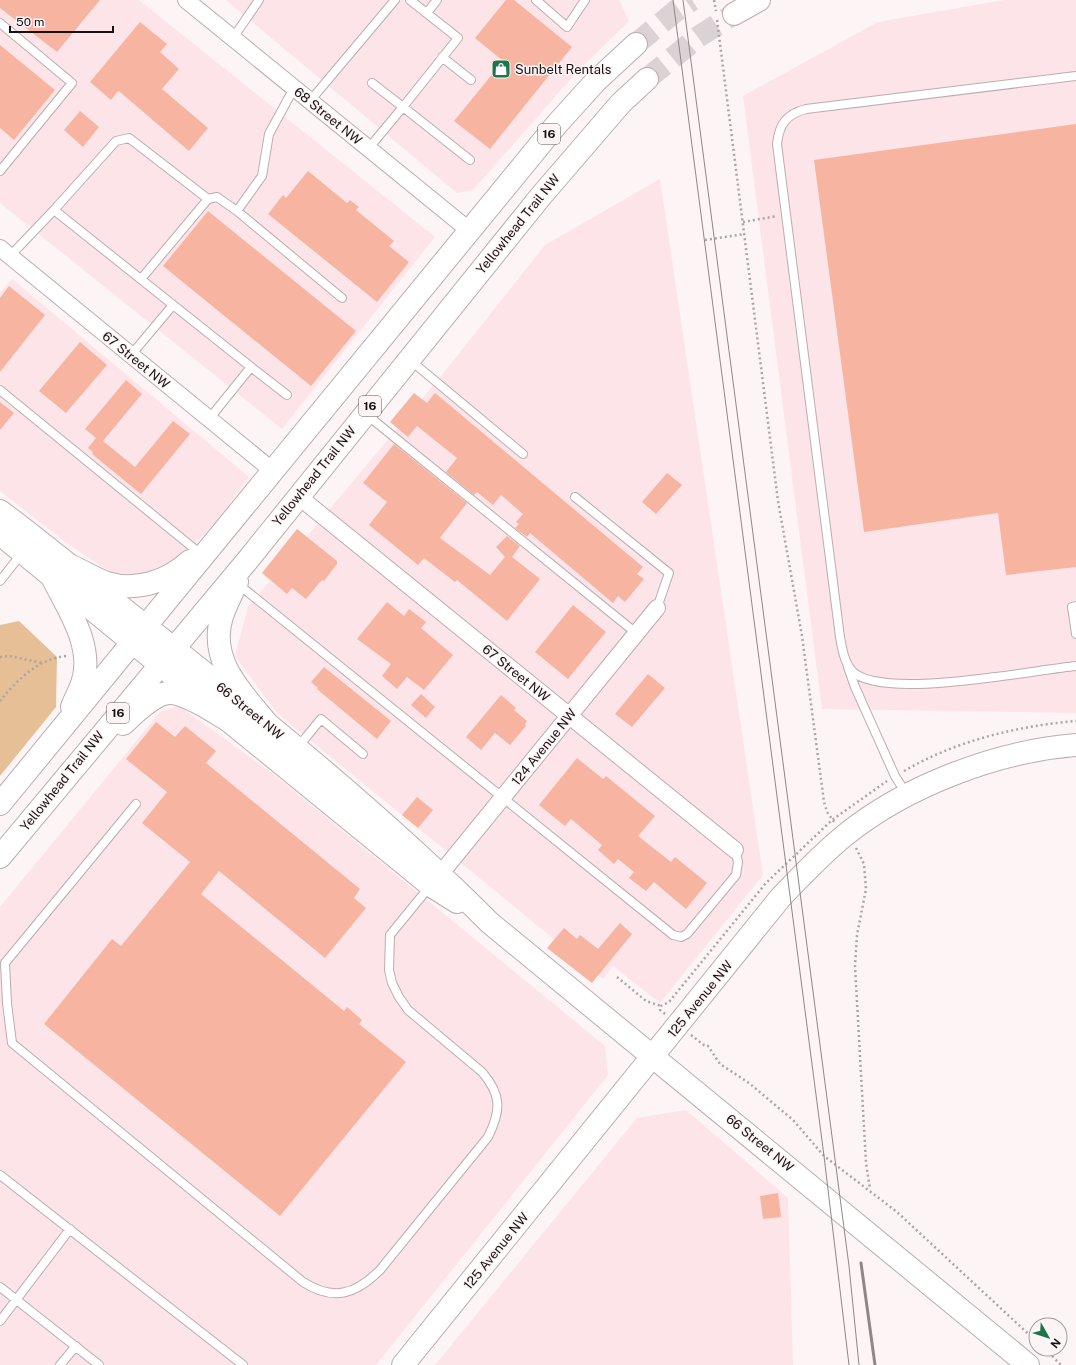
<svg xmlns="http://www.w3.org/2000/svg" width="1076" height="1365" font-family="'Public Sans',sans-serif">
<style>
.built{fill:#fce4e8}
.green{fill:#e6bf97}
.building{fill:#f7b5a1}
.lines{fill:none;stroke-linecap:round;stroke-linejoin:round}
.highway-tunnel{stroke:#dad2d4;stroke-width:22;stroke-dasharray:22 11;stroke-linecap:butt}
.lane-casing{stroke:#bbadaf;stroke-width:10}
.street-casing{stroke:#bbadaf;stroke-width:18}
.secondary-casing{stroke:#bbadaf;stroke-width:24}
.highway-casing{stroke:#bbadaf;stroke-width:24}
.path{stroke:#aca4a6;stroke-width:2.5;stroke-dasharray:2 3;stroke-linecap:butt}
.lane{stroke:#fff;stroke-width:8}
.street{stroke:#fff;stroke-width:16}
.secondary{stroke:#fff;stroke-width:22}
.highway{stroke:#fff;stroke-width:22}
.tram{stroke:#8e8789;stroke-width:1}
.rail{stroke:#8e8789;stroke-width:3}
.labels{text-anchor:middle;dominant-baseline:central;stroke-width:3;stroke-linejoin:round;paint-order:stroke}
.shield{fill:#fdf4f6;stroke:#5b5556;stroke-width:1}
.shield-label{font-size:12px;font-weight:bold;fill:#161112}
.poi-label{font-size:13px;fill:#161112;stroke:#fdf4f6;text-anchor:start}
.street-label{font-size:13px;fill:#161112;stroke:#fdf4f6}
</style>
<rect width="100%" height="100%" fill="#fdf4f6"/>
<path class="built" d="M0 0H139L435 237 282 429 0 203Z
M226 0H619L629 21 576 73 473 190 457 193Z
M1004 0H1076V713L822 709 743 96 878 22Z
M660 179 763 875 660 1003 613 966 603 979 277 713 235 656 248 607 446 370 545 245Z
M12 279 249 477 215 524 181 556 139 576 110 572 68 544 0 491V293Z
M179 706 272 773 605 1046 608 1075 376 1365H0V907L160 712Z
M686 1110 788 1198 793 1365H435L637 1118Z"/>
<path class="green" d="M19 621 57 657 56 707 0 776V625Z"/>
<path class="building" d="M0 0H100L57 52 0 8Z
M506 0H514L572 47 490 149 454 121 503 61 475 38Z
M140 22 167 44 160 52 179 69 162 89 208 128 189 151 120 92 118 91 111 100 90 82Z
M0 45 55 90 14 140 0 128Z
M80 111 99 127 83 147 64 130Z
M1076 124V567L1006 575 998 513 864 532 814 160Z
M308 171 347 203 350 200 359 207 356 210 394 241 389 246 409 262 377 302 268 214 283 195 286 198Z
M208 211 356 331 311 386 163 266Z
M9 286 45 315 0 372V298Z
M80 342 107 365 66 413 39 391Z
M126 380 142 394 103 441 135 467 173 421 190 434 141 494 92 454 93 452 88 448 96 438 85 429Z
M414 393 427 403 435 393 643 567 637 574 644 579 625 602 618 596 613 603 530 533 527 537 515 528 519 524 516 522 523 514 501 495 493 505 477 492 474 495 446 472 457 458 417 426 408 437 390 422Z
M0 402 14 413 0 430Z
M394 444 467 503 440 538 490 575 505 557 496 547 507 536 520 546 512 557 540 579 507 621 457 580 455 582 424 558 418 565 369 525 387 502 363 483Z
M667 473 682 485 656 514 642 502Z
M297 529 337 561V564L324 581 323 580 320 582 306 599 292 588 287 594 262 573Z
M387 602 404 616 409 609 426 622 421 628 453 655 424 690 407 677 397 689 382 676 391 664 357 639Z
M573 605 606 632 568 679 535 652Z
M324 667 391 721 377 739 317 689 318 688 311 682Z
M648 674 665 688 632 727 615 714Z
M421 694 435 707 426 718 411 705Z
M501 695 516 708 514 710 527 721 525 724 526 726 510 745 495 733 481 750 466 737Z
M156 722 175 737 185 726 216 751 206 763 360 889 354 898 366 908 325 958 219 871 201 894 344 1011 347 1007 362 1020 359 1024 406 1062 280 1216 44 1024 112 939 121 946 190 862 142 823 167 792 126 759Z
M577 758 603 779 606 776 655 816 638 836 671 862 675 857 707 883 686 909 654 882 646 891 629 878 634 872 618 859 614 864 598 850 602 845 571 819 565 826 539 805Z
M417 797 433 810 418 828 402 815Z
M620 923 632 934 592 983 547 948 564 928 577 939 580 935 598 949Z
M778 1193 781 1217 763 1219 760 1196Z"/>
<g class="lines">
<path class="highway-tunnel" d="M636 44 677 10 692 0
M647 79 698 37 734 14"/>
<defs>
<path id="lane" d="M536 0 567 27 585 0
M427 13 437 0
M0 23 72 83 0 171
M233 38 259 0
M442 57 471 80
M1076 76 806 109C786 114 779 125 777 144L840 637C842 648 844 662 852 671 881 701 1033 670 1076 666
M372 83 403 107 458 38 410 0
M310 101 395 0
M368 149 403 107 470 160
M208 199 217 197 237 211 342 298
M54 210 116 141 129 138 208 199 141 279
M237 211 262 176 269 134 294 88
M10 256 54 210 251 367 209 419
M131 355 173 305
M410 360 523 454
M251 367 287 395
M0 390 202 555
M367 415 636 633
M575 497 669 573 657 608
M0 581 22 553
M238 584 673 935 681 937 687 934 736 875 738 862 735 850
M1076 606 1072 607 1076 634
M848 667 855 687 895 776 907 795
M298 747 321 719 363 754
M136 804 5 963 7 1003 12 1043 303 1282C333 1301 355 1295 380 1270L488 1137C501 1111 502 1095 482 1072L408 1010 399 997 392 983 389 970 390 935 430 886
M0 1175 243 1365
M0 1287 99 1365
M0 1321 70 1229
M60 1365 76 1346"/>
<path id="street" d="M186 0 470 231
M0 248 273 471
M298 496 735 850
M433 883 657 608"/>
<path id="secondary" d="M0 511C51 549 99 590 149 629 267 722 384 817 490 923L1028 1365
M0 534 430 885 457 902
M403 1365 781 897C801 876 822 854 844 836 905 786 998 751 1076 745"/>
<path id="highway" d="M734 14 759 0
M71 566C83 571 95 579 107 583 137 592 168 581 190 561
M52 577C68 609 95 647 82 684 79 692 75 699 72 707
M237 582C232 593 226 605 222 616 208 660 241 692 266 722
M123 724C134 714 148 699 163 694 181 688 215 713 231 722
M0 804 557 124 596 81 636 44
M0 857 247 561 541 196 621 103 647 79"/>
</defs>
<use href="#lane" class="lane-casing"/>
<use href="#street" class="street-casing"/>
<use href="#secondary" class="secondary-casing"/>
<use href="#highway" class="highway-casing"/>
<path class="path" d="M714 0 716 11
M717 20 778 501 802 636 824 802 827 812 835 823
M743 222 777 216
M705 240 745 234
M0 657 10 656 42 663
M0 701C17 680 39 658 67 656
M904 771C955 741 1017 726 1076 721
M856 848 864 864 866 889 857 935 855 966 866 1163 870 1189
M617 977 646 1001 661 1006
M665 1014 660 1010 661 1006 669 1002 766 883 832 820 887 781
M691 1035 705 1046H708L720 1064 749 1083 793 1120 824 1156 897 1212 1036 1341
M1045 1349 1061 1365"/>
<use href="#lane" class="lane"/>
<use href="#street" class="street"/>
<use href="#secondary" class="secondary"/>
<use href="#highway" class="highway"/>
<path class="tram" d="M673 0 824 1156 849 1365
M683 0 849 1266 859 1365"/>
<path class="rail" d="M861 1263 875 1365"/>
</g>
<defs>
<symbol id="shop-square" viewBox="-11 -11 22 22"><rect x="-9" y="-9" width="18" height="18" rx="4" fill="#1c764b" stroke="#fdf4f6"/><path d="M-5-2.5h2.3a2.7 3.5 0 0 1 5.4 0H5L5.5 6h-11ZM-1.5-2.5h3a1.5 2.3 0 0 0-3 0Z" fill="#fff"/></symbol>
</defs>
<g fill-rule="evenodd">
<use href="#shop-square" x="490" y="58" width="22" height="22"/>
</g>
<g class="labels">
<g class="shield">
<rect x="538" y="124" width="22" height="20" rx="3"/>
<rect x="359" y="396" width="22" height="20" rx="3"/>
<rect x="107" y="703" width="22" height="20" rx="3"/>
</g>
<g class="shield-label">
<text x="549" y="134">16</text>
<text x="370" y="406">16</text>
<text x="118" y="713">16</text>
</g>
<g class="poi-label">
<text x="515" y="69">Sunbelt Rentals</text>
</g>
<g class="street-label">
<text transform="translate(328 116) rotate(39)">68 Street NW</text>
<text transform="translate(518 224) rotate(-51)">Yellowhead Trail NW</text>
<text transform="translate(136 360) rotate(39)">67 Street NW</text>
<text transform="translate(314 476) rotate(-51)">Yellowhead Trail NW</text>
<text transform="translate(516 673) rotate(39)">67 Street NW</text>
<text transform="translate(250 711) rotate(39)">66 Street NW</text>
<text transform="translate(544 747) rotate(-51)">124 Avenue NW</text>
<text transform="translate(62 781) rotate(-51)">Yellowhead Trail NW</text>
<text transform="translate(700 999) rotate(-51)">125 Avenue NW</text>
<text transform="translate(760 1143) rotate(39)">66 Street NW</text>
<text transform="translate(496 1251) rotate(-51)">125 Avenue NW</text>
</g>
</g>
<g transform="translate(1048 1337) rotate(129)"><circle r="19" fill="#fdf4f6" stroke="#a1999b"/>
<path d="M0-3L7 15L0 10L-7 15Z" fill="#1c764b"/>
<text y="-6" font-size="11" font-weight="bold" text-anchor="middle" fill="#161112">N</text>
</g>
<path d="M10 26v6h103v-6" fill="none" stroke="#161112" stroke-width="2"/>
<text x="16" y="26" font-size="12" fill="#161112" stroke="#fdf4f6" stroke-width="3" paint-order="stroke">50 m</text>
</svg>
